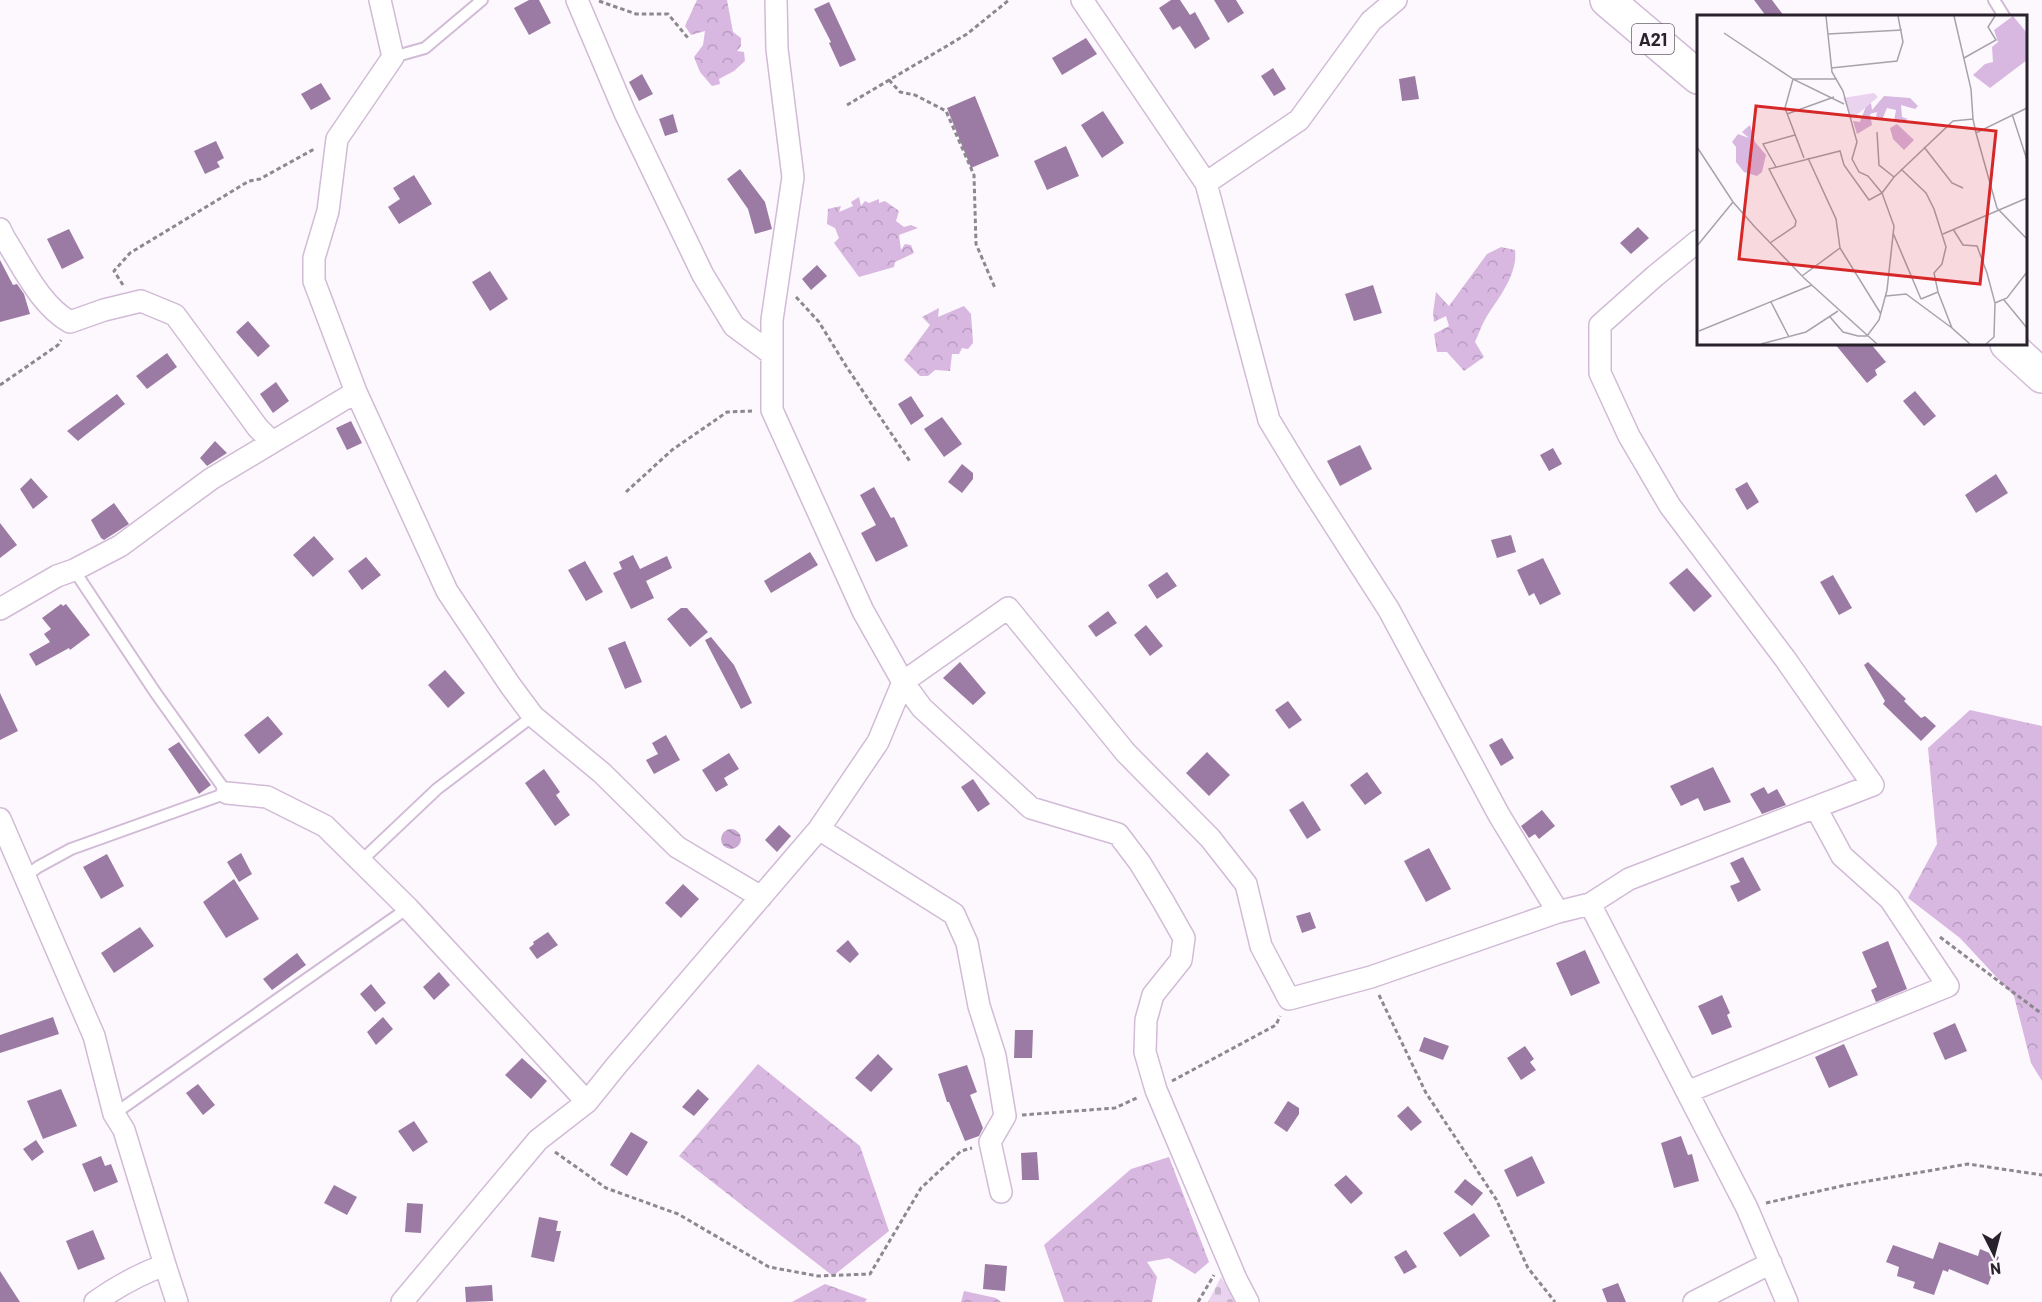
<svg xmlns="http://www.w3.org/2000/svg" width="2042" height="1302" font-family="Barlow,sans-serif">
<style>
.forest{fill:url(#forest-crowns)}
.cemetery{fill:url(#cemetery-stones)}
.water{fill:url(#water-waves)}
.building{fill:#9b7ba3}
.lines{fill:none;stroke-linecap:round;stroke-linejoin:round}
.service-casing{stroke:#d1bbd6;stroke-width:14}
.minor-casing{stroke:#d1bbd6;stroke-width:24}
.primary-casing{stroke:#d1bbd6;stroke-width:36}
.path{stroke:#8d878f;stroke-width:3;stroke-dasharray:4.5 3;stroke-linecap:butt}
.service{stroke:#fff;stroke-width:10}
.minor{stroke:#fff;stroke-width:21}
.primary{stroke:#fff;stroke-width:33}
.labels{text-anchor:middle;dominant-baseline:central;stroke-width:4.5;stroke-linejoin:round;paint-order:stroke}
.shield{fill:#fdf8fe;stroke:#69626a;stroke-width:1.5}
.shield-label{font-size:18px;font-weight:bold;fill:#29212b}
.inset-road{fill:none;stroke:#a8a2aa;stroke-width:1.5}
.view{fill:#d62828;fill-opacity:0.15;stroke:#d62828;stroke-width:3}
.inset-edge{fill:none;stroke:#29212b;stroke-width:3}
</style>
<defs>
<pattern id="forest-crowns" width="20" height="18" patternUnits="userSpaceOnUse" patternTransform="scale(1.5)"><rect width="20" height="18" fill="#d8b7e1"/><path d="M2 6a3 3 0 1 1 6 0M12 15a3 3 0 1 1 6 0" fill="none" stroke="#b99dc1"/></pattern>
<pattern id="cemetery-stones" width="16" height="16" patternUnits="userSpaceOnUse" patternTransform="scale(1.5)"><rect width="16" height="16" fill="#ead3ef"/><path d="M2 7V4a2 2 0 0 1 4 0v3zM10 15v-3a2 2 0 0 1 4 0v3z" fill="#c9b5cd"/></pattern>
<pattern id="water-waves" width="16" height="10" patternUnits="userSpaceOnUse" patternTransform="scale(1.5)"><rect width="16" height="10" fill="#c9a8d2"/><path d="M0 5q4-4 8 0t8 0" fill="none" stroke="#a388ab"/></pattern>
</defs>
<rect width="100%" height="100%" fill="#fdf8fe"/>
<path class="forest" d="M697 0H727L733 32 741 38V46L737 51 744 52 745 61 734 71 719 79 720 84 712 86 700 72 694 57 703 45 705 31 691 35 685 26Z
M859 197 861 206 865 201 869 203 879 199V203L885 201 899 211 896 221 904 227 911 225 918 228 899 235 901 250 905 244 911 245 914 253 895 262 894 267 859 277 834 243 839 238 835 228 827 224 828 209 841 206 839 212 853 206 851 202Z
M1501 247 1515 250C1518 274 1499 297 1487 316 1482 324 1479 333 1475 342L1484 357 1464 371 1447 352H1437L1434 334 1449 326 1446 316 1434 322 1433 313 1436 292 1449 306 1487 254Z
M964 306 971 314 973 343 968 349 962 348 959 354H952L950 371 935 370 928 376H920L904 360 930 325 922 317 939 308 938 317Z
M1970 710 2042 726V1081L2031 1063 2014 996 1960 938 1908 898 1937 844 1928 748Z
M758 1064 860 1146 889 1231 833 1276 679 1156Z
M1169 1157 1209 1262 1195 1274 1169 1258 1147 1262 1157 1277 1152 1302H1064L1044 1245 1131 1169Z
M825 1284 867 1299 865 1302H792Z
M964 1291 996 1298 1001 1302H961Z"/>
<path class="cemetery" d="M1221 1277 1236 1302H1208Z"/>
<path class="water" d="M721 839a10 10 0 1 1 20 0a10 10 0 1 1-20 0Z"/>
<path class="building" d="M529 0H539L551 23 529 35 514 8Z
M1171 0H1180L1190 15 1195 12 1210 39 1195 49 1180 26 1173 30 1159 8Z
M1214 0H1236L1244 13 1228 23Z
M1754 0H1772L1784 16H1766Z
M829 2 856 60 840 67 829 43 831 42 814 9Z
M1086 38 1097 54 1062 75 1052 58Z
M1273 68 1286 89 1274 96 1261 76Z
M642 74 653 94 639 101 629 82Z
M1415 76 1419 99 1402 101 1399 79Z
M321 83 331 99 311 110 301 94Z
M975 96 999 156 971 168 947 108Z
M1103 111 1124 143 1102 158 1081 125Z
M673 114 678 132 665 136 659 119Z
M216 141 224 158 217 162 220 167 205 174 194 151Z
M1066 146 1079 176 1047 190 1034 161Z
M740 169 765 202 772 229 755 234 748 209 727 179Z
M414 175 432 204 399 224 388 207 400 199 393 188Z
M1638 227 1649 238 1631 254 1620 243Z
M69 229 84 258 62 269 47 239Z
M0 260 13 285 17 284 24 294 30 314 0 322Z
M817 265 827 276 811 290 802 279Z
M490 271 508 299 490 311 472 282Z
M1373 285 1382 313 1354 321 1345 294Z
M248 321 270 346 258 357 236 332Z
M1835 344H1871L1886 362 1875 370 1877 375 1867 383Z
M167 353 177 367 147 389 136 376Z
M276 382 289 401 273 413 260 394Z
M1915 391 1936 416 1924 426 1903 401Z
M117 394 125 404 78 441 67 431Z
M911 396 924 416 911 425 898 404Z
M942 417 962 444 944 457 924 429Z
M351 421 362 443 347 450 336 428Z
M215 441 227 453 207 466 200 458Z
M1360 445 1372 469 1340 486 1327 461Z
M1553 448 1562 464 1549 471 1540 455Z
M962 464 973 473V479L962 493 948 482Z
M1996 474 2008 493 1976 513 1965 495Z
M31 478 48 497 33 509 20 489Z
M1747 482 1759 502 1747 510 1735 489Z
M874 487 891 518 894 517 908 546 876 562 861 533 876 525 860 495Z
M114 503 129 524 104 540 101 538 91 520Z
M0 523 17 545 0 558Z
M1511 535 1516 552 1497 558 1491 540Z
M314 536 334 559 313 577 293 555Z
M810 552 818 565 771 593 764 581Z
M633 555 640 569 667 556 672 568 646 581 654 598 631 609 613 573 622 569 619 562Z
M366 557 381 575 362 590 348 571Z
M1543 558 1561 594 1540 605 1534 593 1529 596 1517 570Z
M585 561 603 592 586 601 568 570Z
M1687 568 1712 596 1694 612 1669 583Z
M1167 572 1177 586 1157 599 1148 585Z
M1833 575 1852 608 1839 615 1820 582Z
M61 604 63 606 66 604 90 635 70 650 69 648 36 666 29 654 50 642 44 634 51 629 42 618Z
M681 608H687L708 632 690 647 667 619Z
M1108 611 1117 623 1096 637 1088 626Z
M1146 625 1163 646 1150 656 1134 635Z
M711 637 734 665 752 703 741 709 705 640Z
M625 641 642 682 625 689 608 648Z
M960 662 986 693 973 705 943 678Z
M1868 662 1906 699 1904 701 1921 718 1925 716 1936 726 1921 741 1883 704 1885 701 1864 665Z
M445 670 465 693 448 708 428 685Z
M0 693 18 731 0 740Z
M1288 701 1302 720 1289 729 1275 710Z
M268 716 283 734 259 754 244 735Z
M666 735 680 760 654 774 646 760 658 754 652 743Z
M1502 738 1514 758 1501 766 1489 745Z
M179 742 211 785 199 794 168 749Z
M1207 752 1230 775 1209 796 1186 773Z
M729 753 739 769 724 778 728 785 716 792 702 770Z
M1713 767 1731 802 1704 811 1698 798 1681 806 1670 786Z
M544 769 560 792 556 795 570 815 555 826 525 783Z
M1367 772 1382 793 1365 805 1350 785Z
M973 779 990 804 978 812 961 787Z
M1764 787 1768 794 1777 789 1786 805 1762 814 1750 794Z
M1303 801 1321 830 1307 839 1289 810Z
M1542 810 1555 826 1539 839 1535 834 1529 838 1521 826Z
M779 825 791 836 777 852 765 840Z
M1429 848 1451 889 1426 902 1404 861Z
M241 853 252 874 239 882 227 862Z
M107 854 124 886 101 899 83 867Z
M1743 857 1761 890 1738 902 1730 886 1740 882 1730 863Z
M234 879 259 919 226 938 203 902Z
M683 884 699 899 681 918 665 903Z
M1310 912 1316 928 1302 933 1296 916Z
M140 927 154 946 114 973 101 953Z
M548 932 558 945 537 959 529 948 534 944 533 942Z
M848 940 859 954 850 963 836 951Z
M1888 941 1907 989 1876 1002 1871 990 1877 987 1862 952Z
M1585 950 1600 983 1571 996 1556 963Z
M297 953 306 965 272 990 263 979Z
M439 972 450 985 434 1000 423 987Z
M371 984 386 1003 375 1012 360 994Z
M1722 995 1730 1013 1727 1015 1732 1027 1712 1035 1698 1006Z
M53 1017 59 1034 0 1053V1035Z
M383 1017 393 1029 376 1045 367 1032Z
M1955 1023 1967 1051 1945 1060 1933 1033Z
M1015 1030H1033L1032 1058H1014Z
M1424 1037 1449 1046 1443 1060 1419 1051Z
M1844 1044 1858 1075 1829 1088 1815 1057Z
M1525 1046 1534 1059 1530 1062 1536 1070 1521 1080 1507 1058Z
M878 1054 893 1069 871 1092 855 1078Z
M522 1058 547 1081 531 1099 505 1075Z
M967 1065 977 1092 970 1095 983 1128 979 1136 965 1141 949 1102H947L938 1074Z
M198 1084 215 1105 203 1115 186 1093Z
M61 1089 77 1126 43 1139 27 1101Z
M698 1089 709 1099 694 1116 682 1107Z
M1288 1101 1299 1108V1114L1287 1132 1274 1123Z
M1408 1106 1422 1122 1411 1131 1397 1116Z
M414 1121 428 1142 413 1152 398 1131Z
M631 1132 648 1142 627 1176 610 1165Z
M1681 1136 1688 1155 1692 1154 1699 1181 1674 1188 1661 1143Z
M36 1140 44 1152 32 1161 23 1149Z
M1037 1152 1039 1180H1022L1021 1153Z
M101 1156 105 1166 111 1164 118 1182 94 1192 82 1164Z
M1532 1156 1545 1183 1517 1197 1504 1170Z
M1346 1175 1363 1193 1351 1204 1334 1185Z
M1465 1179 1483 1193 1472 1206 1454 1192Z
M334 1185 357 1197 347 1215 324 1203Z
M407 1203 423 1204 421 1233 405 1232Z
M1474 1213 1490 1236 1460 1257 1443 1233Z
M539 1217 558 1221 556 1231H561L554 1262 531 1257Z
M93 1230 105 1259 78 1270 66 1241Z
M1939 1242 1978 1256 1980 1249 1999 1257 1988 1285 1949 1269 1948 1272 1943 1270 1934 1295 1913 1288 1915 1282 1897 1276 1899 1267 1886 1262 1893 1245 1933 1259Z
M1406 1250 1417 1267 1404 1274 1394 1257Z
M985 1264 1007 1266 1005 1291 983 1289Z
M0 1271 20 1302H0Z
M1618 1283 1626 1302H1607L1602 1289Z
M492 1285 493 1301 466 1302 465 1287Z"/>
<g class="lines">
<defs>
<path id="service" d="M1994 0 2004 16
M393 57 425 48 482 0
M361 861 437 789 533 716
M25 877 38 867 71 849 227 793 155 692 74 570
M114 1114 408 908"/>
<path id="minor" d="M380 0 393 57 337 139 328 211 314 258V281L356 392 447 591 510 685 533 716 602 773 677 847 761 897
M577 0 625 113 703 275 734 326 772 354
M1082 0 1206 183 1269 420 1303 476 1389 610 1499 815 1558 912
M1206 183 1299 120 1371 21 1396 0
M0 229 5 239C23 267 40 305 70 322L104 310 141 301 175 315 258 428 271 441
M0 609 57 576 74 570 120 546 211 479 356 392
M227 793 267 797 325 826 408 908 587 1102
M0 819 94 1036 114 1114 124 1130 165 1265
M819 829 954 914 967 943 979 1006 995 1056 1005 1116 990 1142 1001 1192
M1590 904 1747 1208 1787 1302
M1687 1092 1948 986 1890 899 1842 856 1816 808
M95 1302C118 1286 139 1274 165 1265L177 1302
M402 1302 538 1140 587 1102 616 1066 819 829 878 742 903 682 863 611 772 410V320L793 177 777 49 776 0
M1248 1302 1236 1279 1156 1090 1145 1052 1146 1020 1153 995 1181 960 1184 938 1163 901 1140 863 1118 834 1031 808 922 708 903 682 1008 608 1126 753 1210 838 1246 884 1261 946 1289 999 1371 977 1558 912 1590 904 1629 879 1873 785 1786 660 1670 506 1629 436 1600 373V325L1655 276 1698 241
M1694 1302 1771 1263"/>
<path id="primary" d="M1607 0 1698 77
M2007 344 2042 376"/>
</defs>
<use href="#service" class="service-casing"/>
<use href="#minor" class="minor-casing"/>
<use href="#primary" class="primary-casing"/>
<path class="path" d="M599 1 636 14H668L688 38
M889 80 900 92 915 95 946 111 974 175 976 244 995 288
M847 105 967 34 1009 0
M123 285 114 271 130 253 249 181 260 179 316 148
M796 297 819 322 846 366 911 463
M0 385 58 345 61 340
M626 492 672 450 727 412 752 411
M1940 937 2042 1014
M1379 995 1426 1093 1496 1199 1528 1268 1555 1302
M1172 1081 1276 1025 1280 1016
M1022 1115 1115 1108 1139 1097
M555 1152 606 1188 678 1214 769 1267 818 1276 870 1274 921 1188 961 1151 972 1148
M1766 1203 1846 1185 1968 1164 2042 1175
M1198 1302 1214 1275"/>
<use href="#service" class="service"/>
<use href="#minor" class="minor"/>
<use href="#primary" class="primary"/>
</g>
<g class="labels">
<rect class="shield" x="1632" y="24" width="42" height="30" rx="4.5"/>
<g class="shield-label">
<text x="1653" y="39">A21</text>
</g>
</g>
<g transform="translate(1697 15)">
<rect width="330" height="330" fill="#fdf8fe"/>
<path d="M316 1 330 18V45L293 73 276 60 288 49 296 47 295 32 301 27 297 15ZM187 81 213 83 221 91 218 94 204 90 205 102 211 104 202 108 197 106 199 95 190 93 185 105 179 102 180 97 173 99 175 110 160 119 156 106 163 107 169 91 174 88 175 95ZM200 109 217 125 207 135 196 124 193 113ZM53 110 58 127 69 140 65 157 60 161 47 157 39 147V132L35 127 41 119 52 123 45 117Z" fill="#d8b7e1"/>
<path d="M177 78 181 82 155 104 146 83Z" fill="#ead3ef"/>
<path class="inset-road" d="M257 1 274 74 276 104M27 18 96 64H140M131 19 205 15M267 43 299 25 291 12 298 1M134 53 200 46 206 27 201 1M90 99 137 82M315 99 330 145M180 117 182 150 197 162M279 118 300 193 330 224M0 132 36 187 57 211 107 263 180 329M227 132 255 168 266 173M107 143 88 93 96 64 147 89M111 143 139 204 143 233 184 299M79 152 66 129 98 120M204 154 229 178 237 194 249 232 245 249 237 258 241 277 255 313 273 329M256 214 266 230 280 231 290 258 298 288 297 322 289 329M196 218 224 284M246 219 330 183M73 228 98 211 99 206 72 154 143 136 147 150 172 185 185 178 171 161 162 157 155 144 160 127 146 76 135 57 129 1M0 231 36 187M105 261 143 233M189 281 209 279 255 313M224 284 241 277M307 285 330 313M74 287 92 322M298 288 310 283 330 257M133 302 146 317 161 321H170L182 305 190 275 197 211 185 178 197 162 256 106 276 104 279 118 330 93M2 316 115 270M64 329 109 317 141 296"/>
<path class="view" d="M59 91 299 116 283 269 42 244Z"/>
<rect width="330" height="330" class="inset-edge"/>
</g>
<g transform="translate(1994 1254) rotate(174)" stroke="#fdf8fe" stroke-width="4.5" paint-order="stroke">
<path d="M0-4.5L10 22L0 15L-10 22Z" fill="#29212b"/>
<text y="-9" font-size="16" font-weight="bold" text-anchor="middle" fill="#29212b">N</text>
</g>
</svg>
